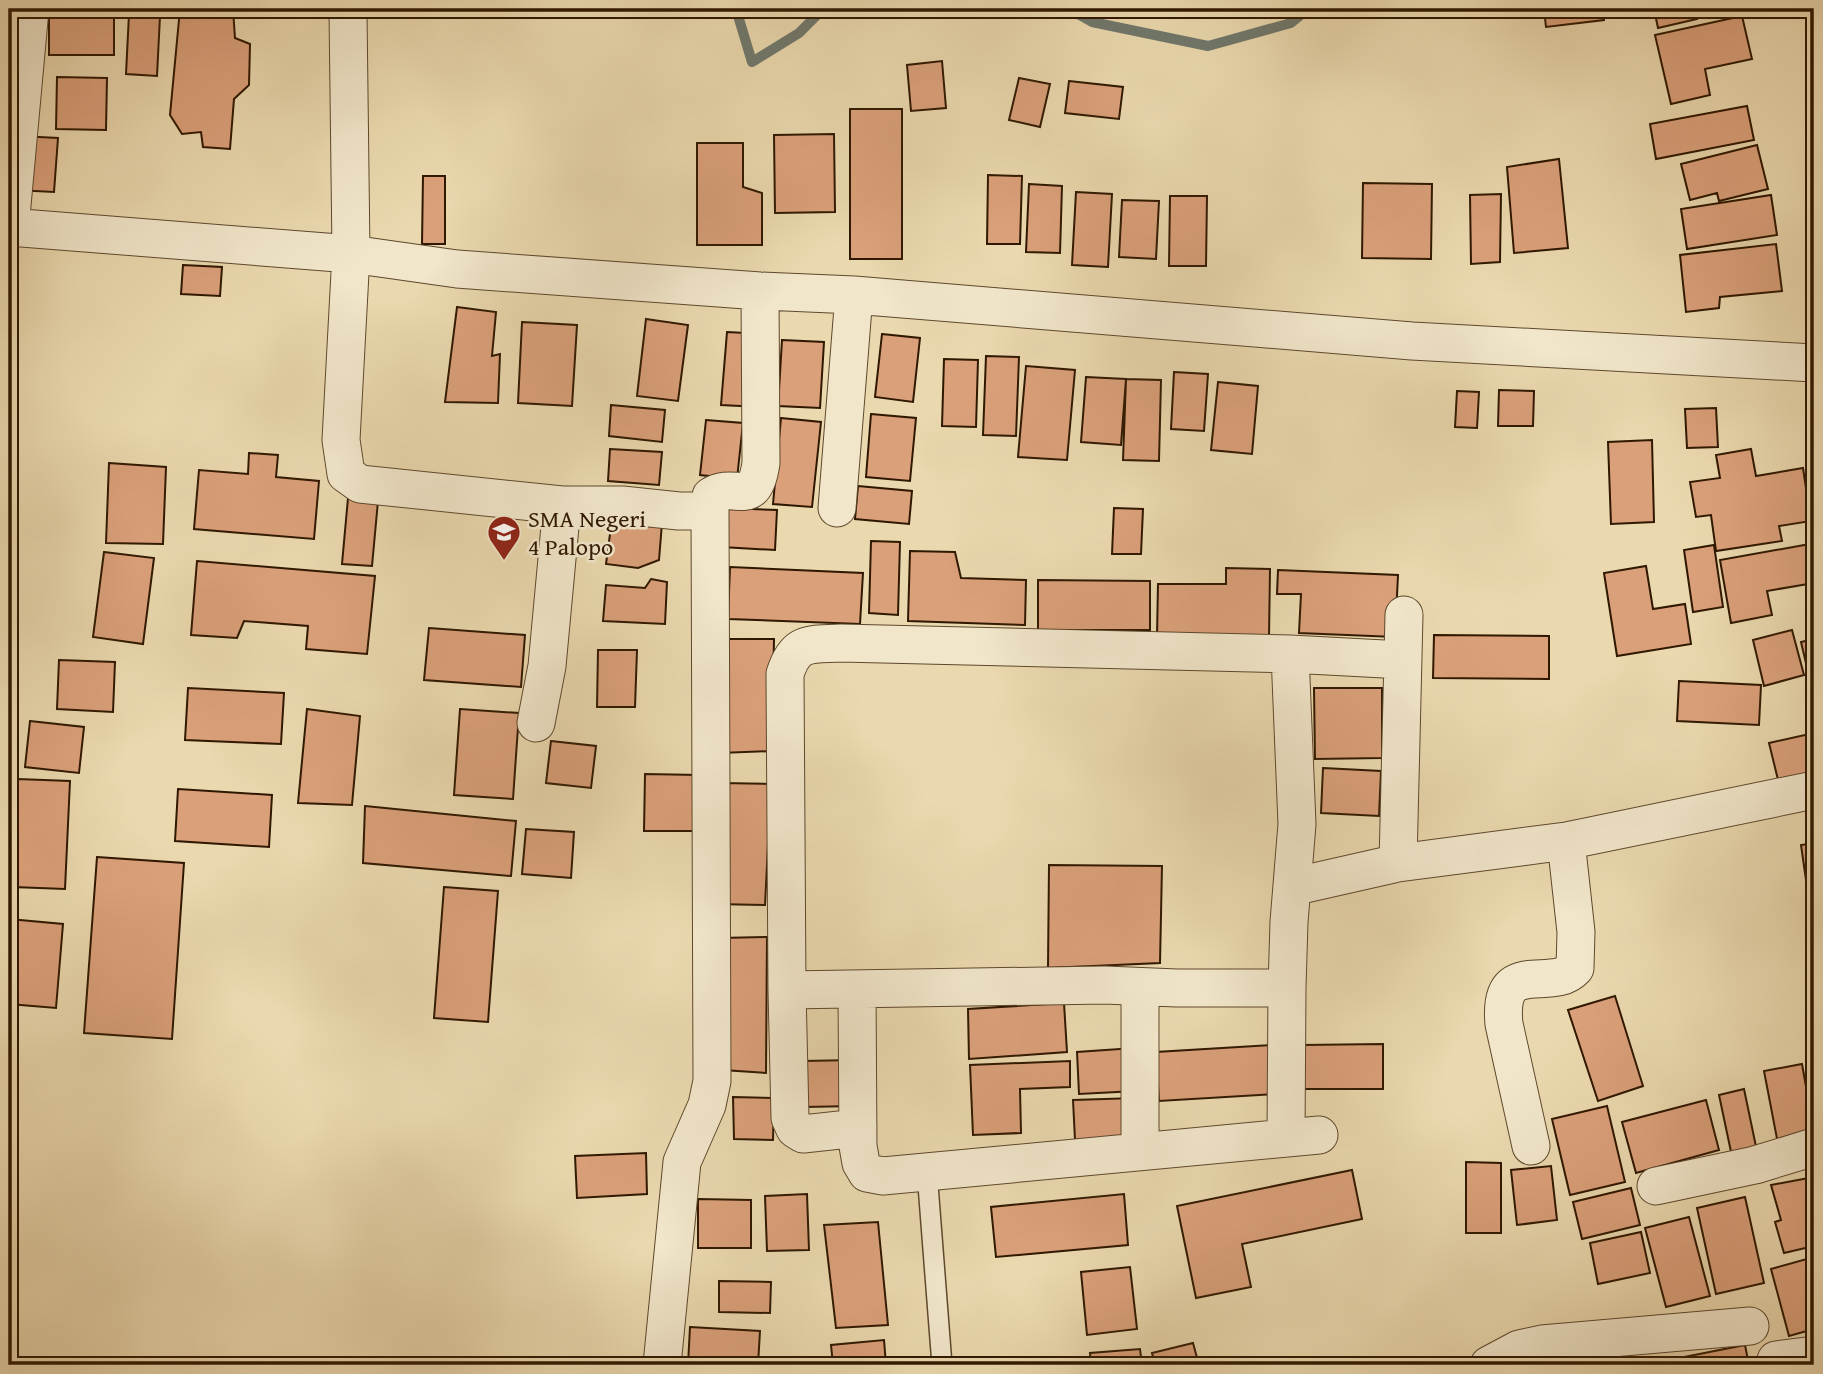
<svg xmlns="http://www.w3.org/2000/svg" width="1823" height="1374" font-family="'Gentium Book Plus',serif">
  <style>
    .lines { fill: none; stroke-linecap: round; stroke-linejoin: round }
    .stream { stroke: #70786c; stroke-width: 10 }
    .building { fill: #daa07a; stroke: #301800; stroke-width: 2 }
    .service-casing { stroke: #5e482c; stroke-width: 22 }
    .minor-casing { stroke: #5e482c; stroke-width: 39 }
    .service { stroke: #f1e6ca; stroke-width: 19 }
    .minor { stroke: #f1e6ca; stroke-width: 37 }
    .labels { text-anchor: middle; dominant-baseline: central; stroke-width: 5; stroke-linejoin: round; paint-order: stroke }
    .poi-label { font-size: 24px; fill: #301800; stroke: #f1e6ca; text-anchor: start }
  </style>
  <rect width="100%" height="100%" fill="#ead8ae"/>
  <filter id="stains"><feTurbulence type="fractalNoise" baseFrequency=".00286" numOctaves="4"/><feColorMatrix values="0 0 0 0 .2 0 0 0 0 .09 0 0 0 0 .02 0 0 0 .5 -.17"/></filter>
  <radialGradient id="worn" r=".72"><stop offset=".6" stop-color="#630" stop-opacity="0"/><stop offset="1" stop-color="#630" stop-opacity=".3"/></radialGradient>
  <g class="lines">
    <path class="stream" d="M736 9 752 62 799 33 823 9
      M1069 9 1092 22 1208 46 1291 23 1308 9"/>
  </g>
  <path class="building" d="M180 9H233L235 38 250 44 249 85 234 99 230 149 203 147 201 132 182 134 170 115Z
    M1544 9H1603L1604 20 1546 27Z
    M1654 9H1699L1695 10 1697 19 1658 28Z
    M129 14 160 16 157 76 126 74Z
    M114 16V55H49V17Z
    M1742 16 1752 59 1705 69 1710 95 1671 104 1655 35Z
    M942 61 946 108 911 111 907 65Z
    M57 77 107 78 106 130 56 129Z
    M1019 78 1050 84 1040 127 1009 120Z
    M1069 81 1123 87 1119 119 1065 113Z
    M1747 106 1754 140 1656 159 1650 124Z
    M850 109H902V259H850Z
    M834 134 835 212 775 213 774 135Z
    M19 136 58 138 54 192 15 190Z
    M697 143H743V187L762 193V245H697Z
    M1757 145 1768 189 1719 201 1717 193 1690 200 1681 164Z
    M1559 159 1568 248 1514 253 1507 167Z
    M988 175 1022 176 1020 244H987Z
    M423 176H445V244H422Z
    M1363 183 1432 184 1431 259 1362 258Z
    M1029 184 1062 186 1060 253 1026 252Z
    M1076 192 1112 194 1108 267 1072 265Z
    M1501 194 1500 262 1471 264 1470 195Z
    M1771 195 1777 235 1687 249 1681 209Z
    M1170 196H1207L1206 266H1169Z
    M1122 200 1159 201 1156 259 1119 257Z
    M1776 244 1782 291 1720 297 1719 308 1686 312 1680 255Z
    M183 265 222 267 220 296 181 294Z
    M457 307 496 312 492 356 500 354 498 403 445 402Z
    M646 319 688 325 678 401 637 396Z
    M522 322 577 325 572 406 518 403Z
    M727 332 766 334 760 407 721 405Z
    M882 334 920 338 913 402 875 397Z
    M782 340 824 342 820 408 778 406Z
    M986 356 1019 357 1016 436 983 435Z
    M944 359 978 360 976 427 942 426Z
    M1026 366 1075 370 1067 460 1018 457Z
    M1174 372 1208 374 1204 431 1171 429Z
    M1086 377 1126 379 1121 445 1081 442Z
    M1126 379 1161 380 1159 461 1123 460Z
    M1218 382 1258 386 1252 454 1211 450Z
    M1499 390 1534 391 1533 426H1498Z
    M1457 391 1479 392 1477 428 1455 427Z
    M611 405 665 410 662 442 609 436Z
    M1716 408 1718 447 1687 448 1685 409Z
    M871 414 916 418 910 481 866 477Z
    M781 418 821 422 812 507 773 504Z
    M706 420 743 423 737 479 700 475Z
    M1652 440 1654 522 1611 524 1608 442Z
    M610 449 662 452 659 485 608 481Z
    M1751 449 1756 476 1803 468 1811 521 1779 526 1782 541 1716 551 1711 515 1696 517 1690 482 1720 478 1716 455Z
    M249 453 278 455 276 477 319 481 314 539 194 529 199 470 248 474Z
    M109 463 166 467 163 544 106 543Z
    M858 486 912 491 909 524 855 519Z
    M348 498 378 501 372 566 342 564Z
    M725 508 777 510 775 550 722 547Z
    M1114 508 1143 509 1141 554H1112Z
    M612 519 662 523 659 560 638 568 606 564Z
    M871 541 900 542 898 615 869 613Z
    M1810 544 1814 583 1767 591 1772 615 1731 623 1720 560Z
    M1714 545 1723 607 1693 612 1684 550Z
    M910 551 955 552 961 578 1026 580 1025 625 908 621Z
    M104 552 154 558 143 644 93 637Z
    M197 561 375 576 367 654 306 649 308 626 244 621 237 638 191 635Z
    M1646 566 1653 609 1685 604 1691 644 1617 656 1604 573Z
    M730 567 863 573 860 624 728 619Z
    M1226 568 1270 569 1269 637 1157 636 1158 584H1226Z
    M1278 570 1398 575 1395 637 1299 633 1301 594H1277Z
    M651 579 667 582 665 624 603 621 606 585 645 588Z
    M1038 580 1150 581V630H1038Z
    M429 628 525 635 521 687 424 680Z
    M1792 630 1804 675 1764 686 1753 640Z
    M1434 635 1549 636V679L1433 678Z
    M719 639H774L772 751 720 753Z
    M1814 639V679L1810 680 1801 642Z
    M598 650H637L635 707H597Z
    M59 660 115 662 113 712 57 709Z
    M1679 681 1761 685 1759 725 1677 721Z
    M188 688 284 693 281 744 185 740Z
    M1314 688H1382V758L1315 759Z
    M307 709 360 716 352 805 298 803Z
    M460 709 519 713 513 799 454 795Z
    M30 721 84 727 79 773 25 767Z
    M1814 733V779L1780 788 1769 743Z
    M551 741 596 746 591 788 546 783Z
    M1323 768 1381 771 1379 816 1321 813Z
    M645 774 699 775V831H644Z
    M17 779 70 781 65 889 13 887Z
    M720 783 771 784 765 905 714 904Z
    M178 789 272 795 269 847 175 841Z
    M365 806 516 821 511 876 363 863Z
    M526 829 574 832 571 878 522 874Z
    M1814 843V893L1808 894 1801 845Z
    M97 857 184 863 172 1039 84 1033Z
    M1049 865 1162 866 1160 963 1048 968Z
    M444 887 498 891 488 1022 434 1018Z
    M9 919 63 924 56 1008 9 1004Z
    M767 937 766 1073 723 1070 720 938Z
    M1615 996 1643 1086 1598 1101 1568 1010Z
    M1064 1003 1067 1052 969 1059 968 1009Z
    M1383 1044V1089H1302V1045Z
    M1274 1045 1277 1094 1159 1101 1156 1052Z
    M1134 1048 1136 1091 1079 1094 1077 1052Z
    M855 1060V1106L804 1107 803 1061Z
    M1070 1061V1087L1020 1089 1021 1133 973 1135 970 1065Z
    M1802 1064 1814 1131 1778 1144 1764 1071Z
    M1744 1089 1759 1161 1734 1166 1719 1095Z
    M733 1097 774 1098 773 1140 734 1139Z
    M1136 1098 1138 1138 1075 1140 1073 1100Z
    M1706 1100 1719 1150 1636 1173 1622 1122Z
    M1607 1106 1625 1182 1570 1195 1552 1119Z
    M646 1153 647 1194 577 1198 575 1156Z
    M1466 1162 1501 1163V1233H1466Z
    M1551 1166 1557 1220 1517 1225 1511 1170Z
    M1352 1170 1362 1219 1242 1244 1251 1287 1196 1298 1177 1206Z
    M1814 1177V1246L1784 1253 1775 1222 1781 1220 1771 1185Z
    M1631 1188 1640 1225 1582 1239 1573 1202Z
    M807 1194 809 1250 767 1251 765 1196Z
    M1124 1194 1128 1245 996 1257 991 1207Z
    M1745 1197 1764 1283 1716 1294 1697 1208Z
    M698 1199 751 1200V1248H698Z
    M1689 1217 1710 1296 1666 1307 1645 1228Z
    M878 1222 888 1325 836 1328 824 1225Z
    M1641 1232 1650 1273 1598 1284 1590 1243Z
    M1814 1257V1329L1789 1336 1771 1269Z
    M1130 1267 1137 1329 1087 1335 1081 1272Z
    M719 1281 771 1282 770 1313 719 1312Z
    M690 1327 760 1331 758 1365H688Z
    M884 1340 886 1365H833L831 1345Z
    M1193 1343 1199 1365H1155L1152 1353Z
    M1745 1345 1749 1365H1686L1684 1357Z
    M1140 1349 1142 1365H1091L1090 1353Z"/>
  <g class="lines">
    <defs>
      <path id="service" d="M927 1172 942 1365"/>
      <path id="minor" d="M348 12 351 254 341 440 346 474 360 484 562 505H622L679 511H710L712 1081 707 1105 682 1162 662 1365
        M9 227 351 254 457 269 760 291 854 295 1412 341 1814 363
        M10 227 30 9
        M837 508 854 295
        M710 511 711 496C737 480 754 511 761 463L760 291
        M1290 654 1297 824 1289 922 1287 988H1177L1105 985 787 990 785 674C796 640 809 645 841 643L1290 654 1403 660
        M536 723 547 666 562 505
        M1398 863 1404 615
        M1292 887 1398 863 1566 841
        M1140 987V1151
        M857 989 858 1146 861 1163 867 1173 883 1176 1319 1135
        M787 990 790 1118 795 1129 803 1134 858 1128
        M1286 1137 1287 988
        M1531 1146 1504 1024C1497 954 1552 994 1575 968L1576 932 1566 841 1814 790
        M1656 1186 1755 1165 1814 1147
        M1776 1360 1814 1355
        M1489 1365 1519 1349 1542 1344 1750 1326"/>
    </defs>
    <use href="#service" class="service-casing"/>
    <use href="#minor" class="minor-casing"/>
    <use href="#service" class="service"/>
    <use href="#minor" class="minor"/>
  </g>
  <defs>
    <symbol id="school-pin" viewBox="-11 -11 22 30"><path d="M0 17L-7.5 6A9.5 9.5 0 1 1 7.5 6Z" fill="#8f2418" stroke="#f1e6ca"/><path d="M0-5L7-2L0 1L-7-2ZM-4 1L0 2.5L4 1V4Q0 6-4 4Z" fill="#fff"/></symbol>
  </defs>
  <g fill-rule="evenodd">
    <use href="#school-pin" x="485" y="513" width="38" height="52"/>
  </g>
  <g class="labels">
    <g class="poi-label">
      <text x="528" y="518">SMA Negeri<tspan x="528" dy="28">4 Palopo</tspan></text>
    </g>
  </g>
  <rect width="1823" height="1374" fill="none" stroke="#ead8ae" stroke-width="35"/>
  <rect x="10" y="10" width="1802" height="1353" fill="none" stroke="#301800" stroke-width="3.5"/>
  <rect x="18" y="18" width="1788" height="1339" fill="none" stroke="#301800" stroke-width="2"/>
  <rect width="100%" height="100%" filter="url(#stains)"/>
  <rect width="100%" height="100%" fill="url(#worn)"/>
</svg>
